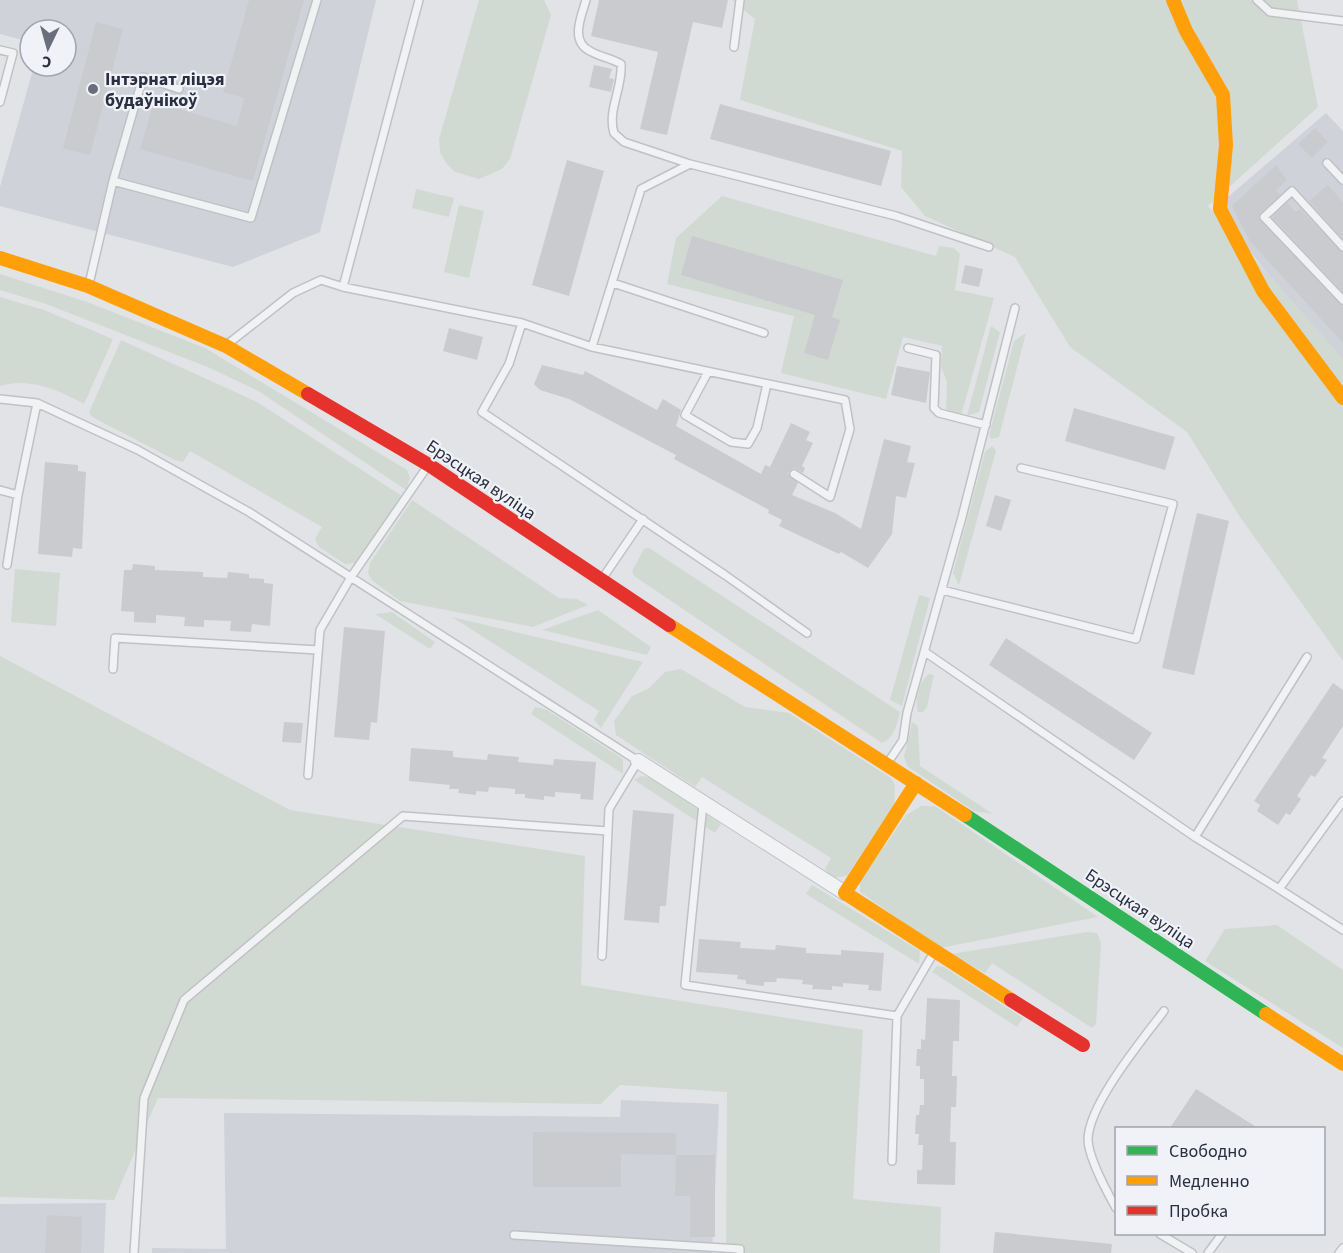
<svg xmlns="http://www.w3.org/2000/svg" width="1343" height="1253" font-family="'Source Sans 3',sans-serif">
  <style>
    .built { fill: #d0d2da }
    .green { fill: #d1dad2 }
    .building { fill: #cacbcf }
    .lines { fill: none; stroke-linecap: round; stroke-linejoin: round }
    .lane-casing { stroke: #c0c1c5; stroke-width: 10 }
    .street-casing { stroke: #c0c1c5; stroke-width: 16 }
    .lane { stroke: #f1f2f4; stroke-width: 7 }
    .street { stroke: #f1f2f4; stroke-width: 14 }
    .fast { stroke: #30b455; stroke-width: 14 }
    .slow { stroke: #ff9f0a; stroke-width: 14 }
    .jam { stroke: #e5322d; stroke-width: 14 }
    .poi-dot { fill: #6a6d7b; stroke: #f0f2f7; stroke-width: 2 }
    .labels { text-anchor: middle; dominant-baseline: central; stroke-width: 4.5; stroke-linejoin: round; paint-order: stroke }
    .poi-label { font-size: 18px; font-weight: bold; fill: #292e41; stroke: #f0f2f7; text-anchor: start }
    .street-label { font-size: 18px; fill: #292e41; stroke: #f0f2f7 }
  </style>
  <rect width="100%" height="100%" fill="#e2e3e7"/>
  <path class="built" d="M0 0H376L320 232 233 267 0 206V187L34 66H66V30H30V42L0 34Z
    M1326 113 1343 131V367L1215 208Z
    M621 1100 719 1104 712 1253H152V1248L226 1249 224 1113 620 1117Z
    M106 1203 104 1253H0V1204Z"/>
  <path class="green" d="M479 0H544L551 15 510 159 502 169 479 179 455 172 446 163 440 152 439 139Z
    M732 0H1297L1318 107 1208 206 1343 359V661L1240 517 1187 432 1070 347 1015 257 925 216 901 187 902 151 740 100 755 19Z
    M416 189 454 198 449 217 412 208Z
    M722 196 936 256 939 246 954 248 960 254 955 290 994 298 961 416 946 409 947 382 941 367 942 346 903 337 886 399 781 373 794 316 667 284 676 238Z
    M459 205 484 211 469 278 444 272Z
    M0 274 87 302 205 348 407 470 410 478 406 490 260 392 210 368 46 304 0 290Z
    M0 297 44 310 113 339 84 404C59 390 29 377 0 386Z
    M991 326 1000 332 979 412 967 416Z
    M1026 333 999 437 991 439 989 435 1014 341Z
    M121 340 257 402 402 496 357 563 345 564 319 547 315 539 322 527 190 451 183 462 175 460 92 417 89 412Z
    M992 446 996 451 959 585 953 573 985 452Z
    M412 500 559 598 577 599 588 605 533 627 400 601 373 581 368 574 370 563Z
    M649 548 900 712C897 724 895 737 882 743L634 576 632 571 644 549Z
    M15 569 60 573 56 626 11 622Z
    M919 595 930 598 902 706 890 700Z
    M598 610 651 647 647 655 542 630Z
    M392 612 435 642 430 649 375 614Z
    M452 617 643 662 601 728 594 720 599 711Z
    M0 656 290 810 585 856 581 985 863 1030 853 1199 941 1207 940 1253H726L727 1092 620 1085 601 1104 158 1098 114 1200 0 1197Z
    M681 669 745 707 789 713 891 778 895 785 894 804 847 876 831 878 825 869 831 858 702 777 695 787 616 735 614 721 632 696 648 689 665 672Z
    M929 674 934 675 927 707 923 712H918C914 702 920 679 929 674Z
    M535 707 547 710 623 759V774L531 714Z
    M912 722 918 726 920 766 993 814 974 811 907 766 904 757Z
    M641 776 650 777 721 824 715 833 634 780Z
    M921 806H935L1098 917 940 948 860 892V881L906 815Z
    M812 885 920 951 919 964 806 894Z
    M1277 925 1343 970V1048L1205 961 1225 929Z
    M1087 932 1097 933 1101 943 1096 1024 1092 1028 992 963 985 973 951 954Z
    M937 966 944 967 1023 1018 1017 1027 932 972Z"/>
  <path class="building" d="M249 0H304L253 181 140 149 154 102 237 126 244 98 223 92Z
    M599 0H728L722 28 693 22 667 135 640 129 658 52 591 36Z
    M96 22 123 29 90 155 63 148Z
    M594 65 612 69 609 78 614 79 611 92 589 87Z
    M720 104 891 151 881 186 710 139Z
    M1315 128 1328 142 1312 158 1298 144Z
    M567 160 604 171 569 296 532 285Z
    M1276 165 1287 180 1276 190 1280 195 1260 213 1259 219 1343 306V343L1250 241 1232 206Z
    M1328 185 1343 202V239L1309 201Z
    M1287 203 1296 212 1300 209 1343 253V292L1272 217Z
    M692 236 843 280 832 317 840 320 828 360 804 353 815 315 681 275Z
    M965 265 983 269 979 287 961 283Z
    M449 328 483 337 477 360 443 351Z
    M542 365 583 375 585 371 657 410 663 399 681 410 676 426 761 474 765 465 770 467 791 423 810 432 806 440 813 443 802 466 805 468 803 473 794 468 788 473 798 483 792 495 835 513 861 529 884 439 911 446 907 462 915 463 906 498 896 496 892 534 868 568 841 552 839 554 779 526 782 520 768 513 769 510 674 459 676 455 569 399 540 390 534 384Z
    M897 366 930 372 926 403 891 395Z
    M1074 408 1175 437 1165 470 1065 441Z
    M45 462 78 465V471L86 472 82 549 73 548 72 557 38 554Z
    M995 495 1011 500 1001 531 986 526Z
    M1197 513 1229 521 1194 675 1162 668Z
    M133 564 155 566V570L203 572V577L227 578 228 572 249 574V578L264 579V583L273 584 270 626 252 624 251 632 230 631 231 621 204 620V627L184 626 185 617 156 615V623L134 622V612L121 611 124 570H132Z
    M344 627 385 631 377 723 371 722 369 740 334 737Z
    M1006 638 1152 733 1134 760 989 665Z
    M1333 683 1343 690V726L1322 758 1327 760 1315 777 1311 775 1297 796 1301 799 1290 815 1286 813 1278 825 1257 811 1260 805 1254 801Z
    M284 722 303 723 301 743 282 742Z
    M411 748 453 751V757L487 760 488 754 519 757 518 762 553 765 554 759 596 762 593 800 580 799 581 794 555 792V797L544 796V800L525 798V794H515V789L489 787 488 792 476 791V795L458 793 459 789H449L450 785 409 781Z
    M633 810 674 814 666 906H660L659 923 624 920Z
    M699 939 741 942 740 948 775 950 776 945 806 948V953L841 955V950L884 953 881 991 868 990 869 985 843 983V987L832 986V990L812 989 813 985 802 984 803 980 777 978 776 982H764V986L746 984V980L737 979 738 975 696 972Z
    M927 998 960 1000 959 1041H953L952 1076H957L956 1107H951L950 1142H956L955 1185 917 1184V1170H922L923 1145H918L919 1134H915L916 1115H919L920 1105H924V1079H920V1066H916L917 1049H921V1039L925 1040Z
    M1196 1089 1258 1128H1170Z
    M533 1132 676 1133V1155L621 1154V1187H533Z
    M676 1155H715V1237H690V1196H675Z
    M47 1215 82 1217 81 1253H45Z
    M995 1232 1112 1244 1111 1253H993Z"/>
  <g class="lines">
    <defs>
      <path id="lane" d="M586 0C581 17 570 41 590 51 600 57 611 58 621 64 623 87 607 111 614 133L624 142 690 164
        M1257 0 1270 12 1343 21
        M734 47 740 0
        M0 50 13 53 0 102
        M1327 163 1343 180
        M113 181 251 218 317 0
        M1343 247 1292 191 1264 217 1343 300
        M613 283 764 333
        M89 284 113 181 143 77 179 89
        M343 287 522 323 592 347 845 400 850 429 830 497 794 474
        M522 323 509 364 482 412 725 575 807 633
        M229 343 293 293 321 280 343 287 419 0
        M592 347 641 189 690 164 896 216 989 247
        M908 348 936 355 934 408 939 413 986 425
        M708 372 685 415 731 442 748 444 757 428 767 384
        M0 399 37 403 138 450 249 512 638 761 609 809 602 956
        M0 490 18 495 37 403
        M7 565 18 495
        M602 579 643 519
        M942 590 1136 639 1173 504 1021 468
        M925 652 1195 837 1307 657
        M113 669 115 638 318 650
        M889 761 903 740 907 713 962 517 1015 308
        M308 775 320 630 351 577 427 467
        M1343 801 1279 889 1343 930
        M703 804 685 985 897 1016
        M1195 837 1279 889
        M892 1161 897 1016 933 954
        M1116 1208C1107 1192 1088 1157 1088 1139 1089 1104 1142 1040 1164 1011
        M1160 1234 1192 1253
        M514 1235 740 1249V1253
        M134 1253 144 1098 184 1000 403 816 608 831
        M1208 1253 1222 1234
        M1339 1253 1343 1248"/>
      <path id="street" d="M638 761 845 893"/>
    </defs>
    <use href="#lane" class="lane-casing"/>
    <use href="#street" class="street-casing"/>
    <use href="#lane" class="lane"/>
    <use href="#street" class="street"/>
    <path class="fast" d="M965 815 1266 1014"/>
    <path class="slow" d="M1173 0 1186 31 1223 95 1226 145 1220 209 1263 291 1343 398
      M0 258 88 286 226 346 308 394
      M669 625 965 815
      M916 783 845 893 1011 1000
      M1266 1014 1343 1064"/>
    <path class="jam" d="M308 394 429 465 669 625
      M1011 1000 1083 1045"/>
  </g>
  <circle class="poi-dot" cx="93" cy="89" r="6"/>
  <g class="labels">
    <g class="poi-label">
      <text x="105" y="79">Інтэрнат ліцэя<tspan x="105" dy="21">будаўнікоў</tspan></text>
    </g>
    <g class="street-label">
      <text transform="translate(481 480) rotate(34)">Брэсцкая вуліца</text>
      <text transform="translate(1140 909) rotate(34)">Брэсцкая вуліца</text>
    </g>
  </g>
  <rect x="1115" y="1127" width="210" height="108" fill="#f0f2f7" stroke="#a0a4ae" stroke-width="1.5"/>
  <rect x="1127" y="1146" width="30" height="9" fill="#30b455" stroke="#a0a4ae" stroke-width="1.5"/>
  <text x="1169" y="1157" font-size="18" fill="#292e41">Свободно</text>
  <rect x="1127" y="1176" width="30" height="9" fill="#ff9f0a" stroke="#a0a4ae" stroke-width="1.5"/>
  <text x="1169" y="1187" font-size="18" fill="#292e41">Медленно</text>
  <rect x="1127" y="1206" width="30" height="9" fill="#e5322d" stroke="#a0a4ae" stroke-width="1.5"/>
  <text x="1169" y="1217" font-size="18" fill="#292e41">Пробка</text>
  <g transform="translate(48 48) rotate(185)"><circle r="28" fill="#f0f2f7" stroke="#a0a4ae" stroke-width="1.5"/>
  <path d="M0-4.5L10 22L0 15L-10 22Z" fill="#6a6d7b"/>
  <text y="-9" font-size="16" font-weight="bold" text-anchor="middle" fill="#292e41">С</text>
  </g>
</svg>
